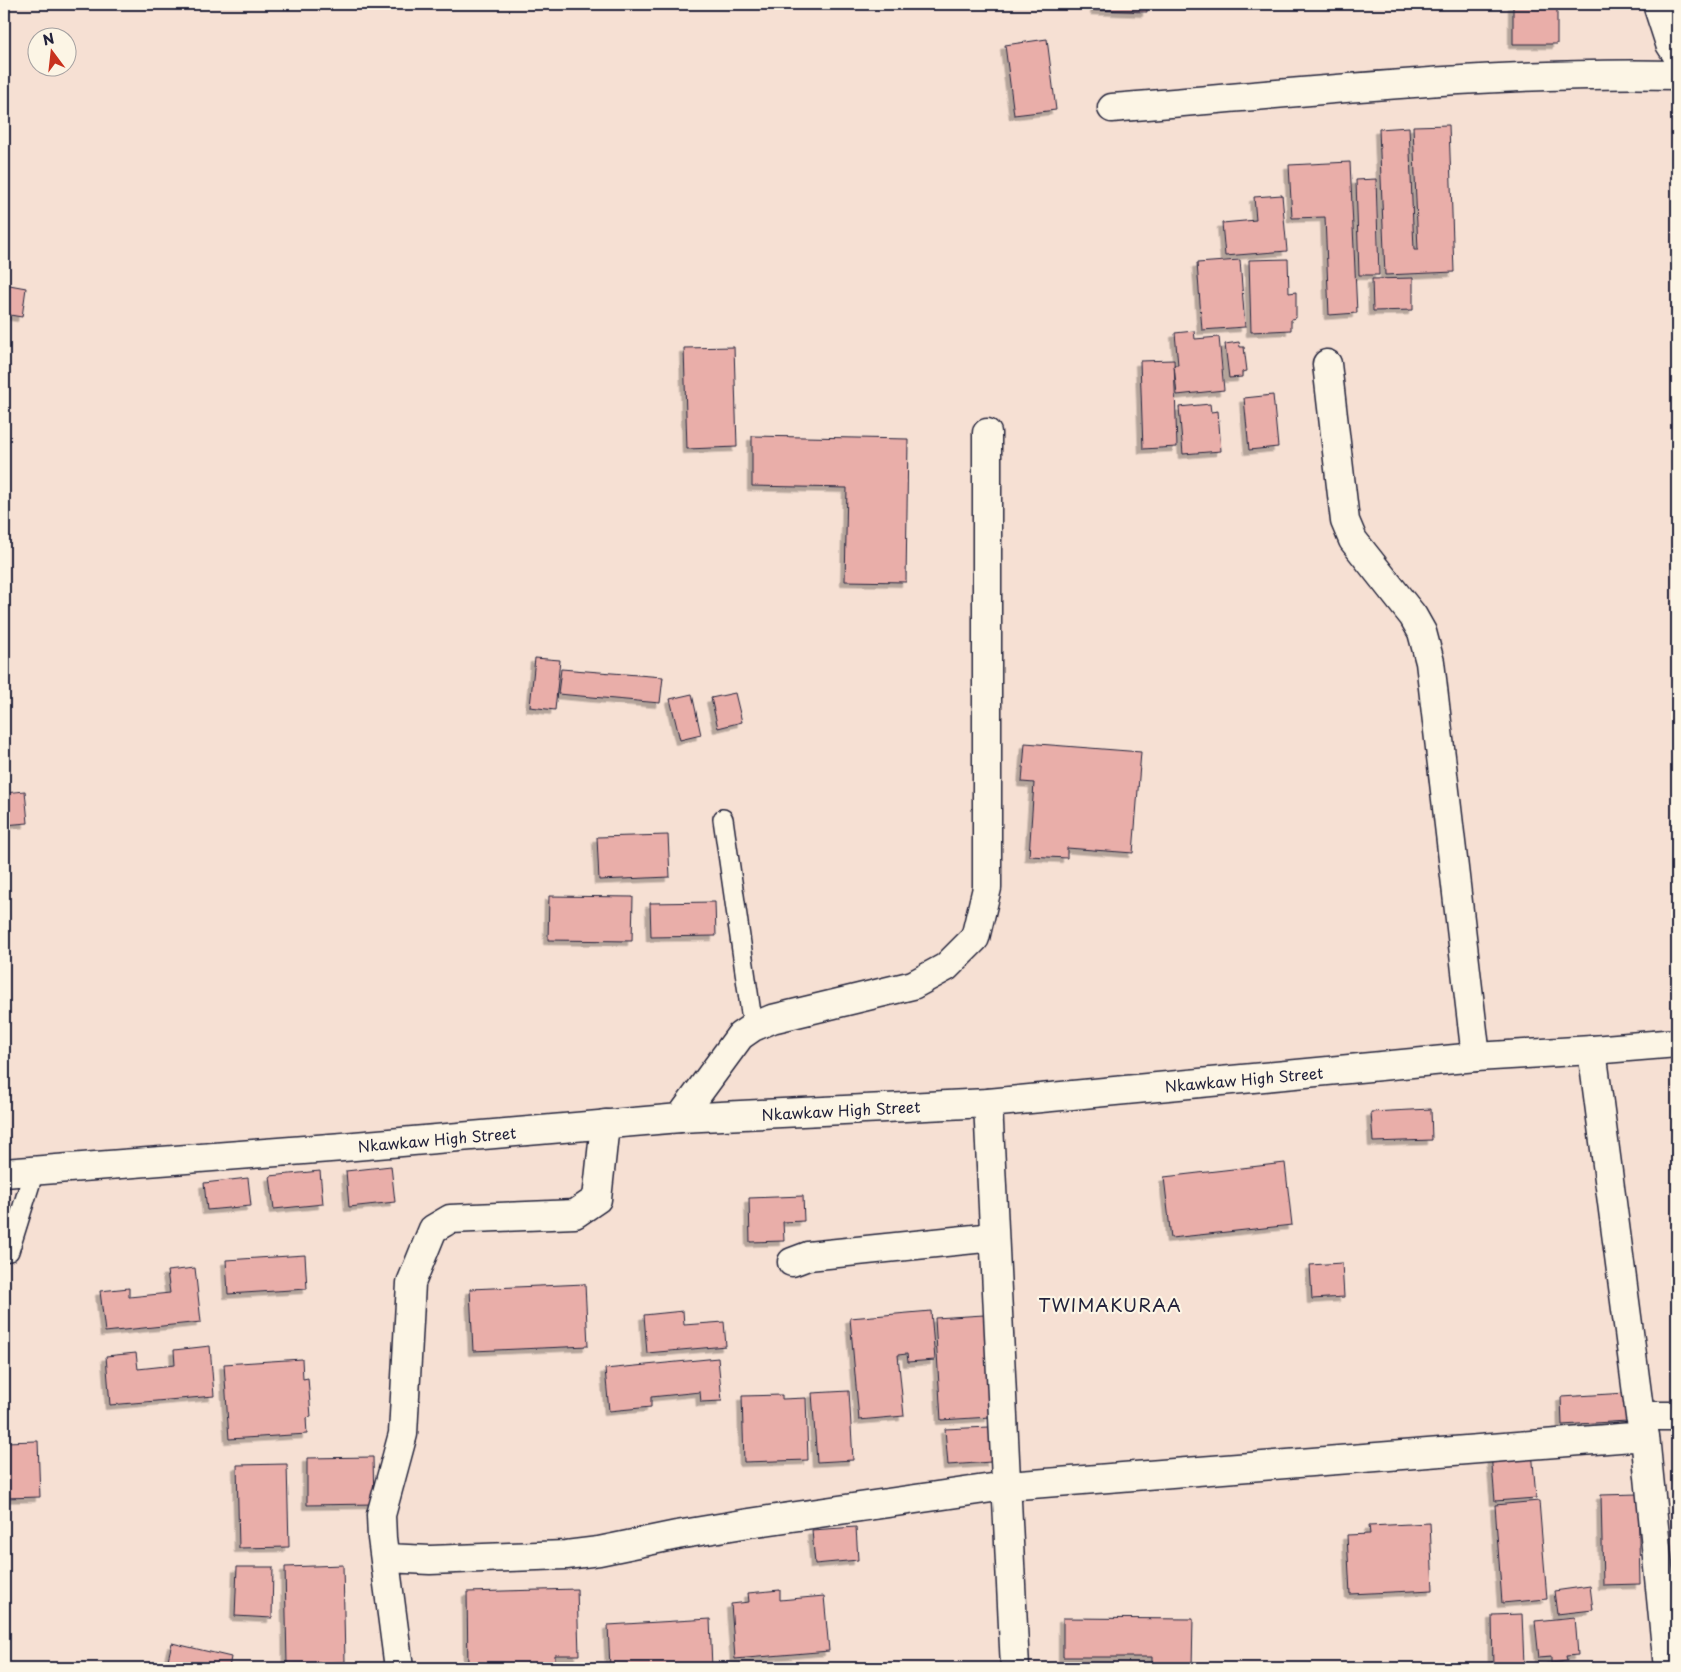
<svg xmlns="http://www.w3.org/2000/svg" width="1681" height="1672" font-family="'Playpen Sans',sans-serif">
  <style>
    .building { fill: #e9aea9; stroke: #22223b; filter: url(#shadow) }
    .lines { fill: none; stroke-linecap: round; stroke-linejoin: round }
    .lane-casing { stroke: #22223b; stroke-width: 22 }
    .street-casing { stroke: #22223b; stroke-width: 31 }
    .secondary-casing { stroke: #22223b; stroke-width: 31 }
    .lane { stroke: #fcf5e5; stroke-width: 19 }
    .street { stroke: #fcf5e5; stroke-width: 28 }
    .secondary { stroke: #fcf5e5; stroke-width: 28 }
    .labels { text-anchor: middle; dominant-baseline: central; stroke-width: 4.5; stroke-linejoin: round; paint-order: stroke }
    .street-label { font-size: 15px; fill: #22223b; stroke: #fcf5e5 }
    .quarter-label { font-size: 18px; letter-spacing: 1px; fill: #22223b; stroke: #fcf5e5 }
  </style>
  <defs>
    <filter id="shadow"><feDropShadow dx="-4.5" dy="4.5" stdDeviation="0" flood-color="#0004"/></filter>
  </defs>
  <rect width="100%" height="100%" fill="#f6e0d3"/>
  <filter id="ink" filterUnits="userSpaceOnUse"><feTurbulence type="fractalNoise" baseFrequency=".02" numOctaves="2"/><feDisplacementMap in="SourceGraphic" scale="10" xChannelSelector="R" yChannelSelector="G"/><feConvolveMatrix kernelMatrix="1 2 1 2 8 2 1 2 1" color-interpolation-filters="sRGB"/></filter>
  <g filter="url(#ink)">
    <path class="building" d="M1096 4H1147V12L1095 10Z
      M1513 4 1557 5V44H1513Z
      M1047 39 1056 110 1014 115 1005 45Z
      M1449 125 1454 272 1385 275 1379 129 1409 127 1414 250H1418L1413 126Z
      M1350 162 1357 313 1329 315 1325 217 1292 218 1289 165Z
      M1376 179 1379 275H1359L1356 180Z
      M1282 195 1287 251 1225 256 1222 223 1256 220 1254 197Z
      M1288 259 1289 293 1296 292V318L1291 319V330L1251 332 1249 260Z
      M1240 260 1245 327 1202 330 1197 263Z
      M1413 278V310L1373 311 1372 279Z
      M4 284 26 288 22 317 4 314Z
      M1194 331 1195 339 1219 337 1224 390 1177 395 1174 365H1178L1175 333Z
      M1239 342 1240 347H1244L1247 371 1242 372V377L1229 378 1225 344Z
      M734 347 737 447 687 449 684 348Z
      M1174 360 1177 447 1143 449 1140 361Z
      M1273 395 1278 447 1249 450 1244 398Z
      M1210 404 1211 412 1218 411 1221 451 1183 454 1179 407Z
      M752 436 908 439 906 582 845 581 847 488 752 486Z
      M535 658 560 660 555 710 530 707Z
      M561 669 663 677 660 703 558 694Z
      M735 693 742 722 718 728 711 698Z
      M692 694 701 735 680 740 670 699Z
      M1025 743 1141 752 1133 853 1067 848V858L1029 856 1034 783 1022 782Z
      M25 791 28 823 4 825V793Z
      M668 835 670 877 599 880 597 837Z
      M549 896 633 897 632 941 548 940Z
      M715 902 716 936 651 937 650 903Z
      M1431 1109 1432 1140 1373 1142 1371 1112Z
      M1285 1163 1292 1225 1171 1238 1164 1177Z
      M391 1166 395 1202 349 1207 346 1171Z
      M320 1171 323 1204 274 1209 270 1176Z
      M248 1178 251 1206 207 1210 204 1183Z
      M803 1196 804 1221 783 1222 784 1241 750 1242 749 1198Z
      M305 1255 307 1289 228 1294 226 1260Z
      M1342 1263 1344 1297 1312 1299 1310 1265Z
      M195 1268 201 1322 105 1332 100 1291 129 1288V1297L170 1293 167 1271Z
      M585 1284 588 1346 473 1351 470 1289Z
      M683 1311 684 1325 724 1322 726 1346 647 1353 644 1315Z
      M931 1311 935 1360 908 1362 907 1354 898 1355 904 1416 859 1420 850 1318Z
      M984 1315 990 1417 941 1420 935 1318Z
      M210 1346 214 1396 110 1405 106 1356 136 1353 138 1369 175 1365 174 1350Z
      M718 1358 722 1401 701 1402 700 1392 651 1397V1407L609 1411 605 1369Z
      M302 1359 303 1379 308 1378 311 1417 306 1418 307 1434 229 1439 224 1364Z
      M849 1391 853 1460 817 1462 812 1393Z
      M1626 1393 1627 1421 1562 1425 1561 1397Z
      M782 1395V1399L806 1398 808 1460 744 1462 742 1396Z
      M989 1427 991 1462 948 1465 945 1429Z
      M38 1441 40 1497 4 1498V1442Z
      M1532 1450 1536 1498 1495 1501 1491 1453Z
      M373 1457 374 1504 307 1505V1458Z
      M287 1464 289 1547 239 1548 237 1465Z
      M1638 1494 1640 1584 1603 1585 1601 1495Z
      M1539 1501 1547 1599 1502 1603 1495 1505Z
      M1430 1523 1433 1590 1350 1594 1347 1535 1370 1534 1369 1526Z
      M856 1527 858 1560 815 1564 812 1530Z
      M343 1565 345 1662 287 1664 285 1567Z
      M237 1567H273L272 1618 235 1616Z
      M1590 1586 1593 1610 1557 1614 1554 1591Z
      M577 1589 579 1655H555V1667L468 1668 467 1592Z
      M780 1590V1600L824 1596 829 1651 735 1659 731 1604 749 1602 748 1593Z
      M1522 1614 1524 1665 1493 1667 1492 1615Z
      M1575 1617 1578 1655 1566 1656 1567 1661 1551 1663V1657L1539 1658 1535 1621Z
      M1063 1618 1193 1619 1192 1668H1152V1657H1063Z
      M710 1619 712 1668H610L608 1625Z
      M172 1643 231 1657 229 1668H166Z"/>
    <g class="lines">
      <defs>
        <path id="lane" d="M723 819 753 1027
          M4 1252 9 1251 34 1171"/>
        <path id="street" d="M1657 4 1670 44 1677 55
          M1112 108C1300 93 1489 71 1677 75
          M1327 364 1345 521 1353 540 1413 616 1422 632 1430 662 1476 1057
          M1592 1050 1640 1416 1645 1436 1668 1668
          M988 1103 1015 1668
          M680 1118 740 1036 753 1027 772 1019 913 985 946 967 975 938 987 888V433
          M792 1262 808 1256 994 1237
          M1640 1416H1677
          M386 1558 430 1560 566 1555 599 1551 677 1535 749 1523 1006 1486 1645 1436
          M399 1668 382 1538 381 1515 403 1434 411 1283 433 1229 450 1219 575 1214 597 1199 605 1124"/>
        <path id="secondary" d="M4 1173 343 1147 680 1118 988 1103 1476 1057 1592 1050 1677 1043"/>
      </defs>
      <use href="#lane" class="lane-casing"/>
      <use href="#street" class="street-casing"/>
      <use href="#secondary" class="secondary-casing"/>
      <use href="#lane" class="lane"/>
      <use href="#street" class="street"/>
      <use href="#secondary" class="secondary"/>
    </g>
  </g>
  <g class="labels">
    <g class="street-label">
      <text transform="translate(1244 1079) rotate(-5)">Nkawkaw High Street</text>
      <text transform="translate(841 1110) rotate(-3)">Nkawkaw High Street</text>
      <text transform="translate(437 1139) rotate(-5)">Nkawkaw High Street</text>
    </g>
    <g class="quarter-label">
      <text x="1110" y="1304">TWIMAKURAA</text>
    </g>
  </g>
  <rect width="1681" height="1672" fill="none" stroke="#fcf5e5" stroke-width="20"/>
  <rect x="10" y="10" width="1661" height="1652" fill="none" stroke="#22223b" stroke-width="2" filter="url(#ink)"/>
  <g transform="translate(52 52) rotate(345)"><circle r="24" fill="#fcf5e5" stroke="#a5a1a1"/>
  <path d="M0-4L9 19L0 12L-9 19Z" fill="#c8321e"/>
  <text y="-8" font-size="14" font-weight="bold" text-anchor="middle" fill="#22223b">N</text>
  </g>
</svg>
